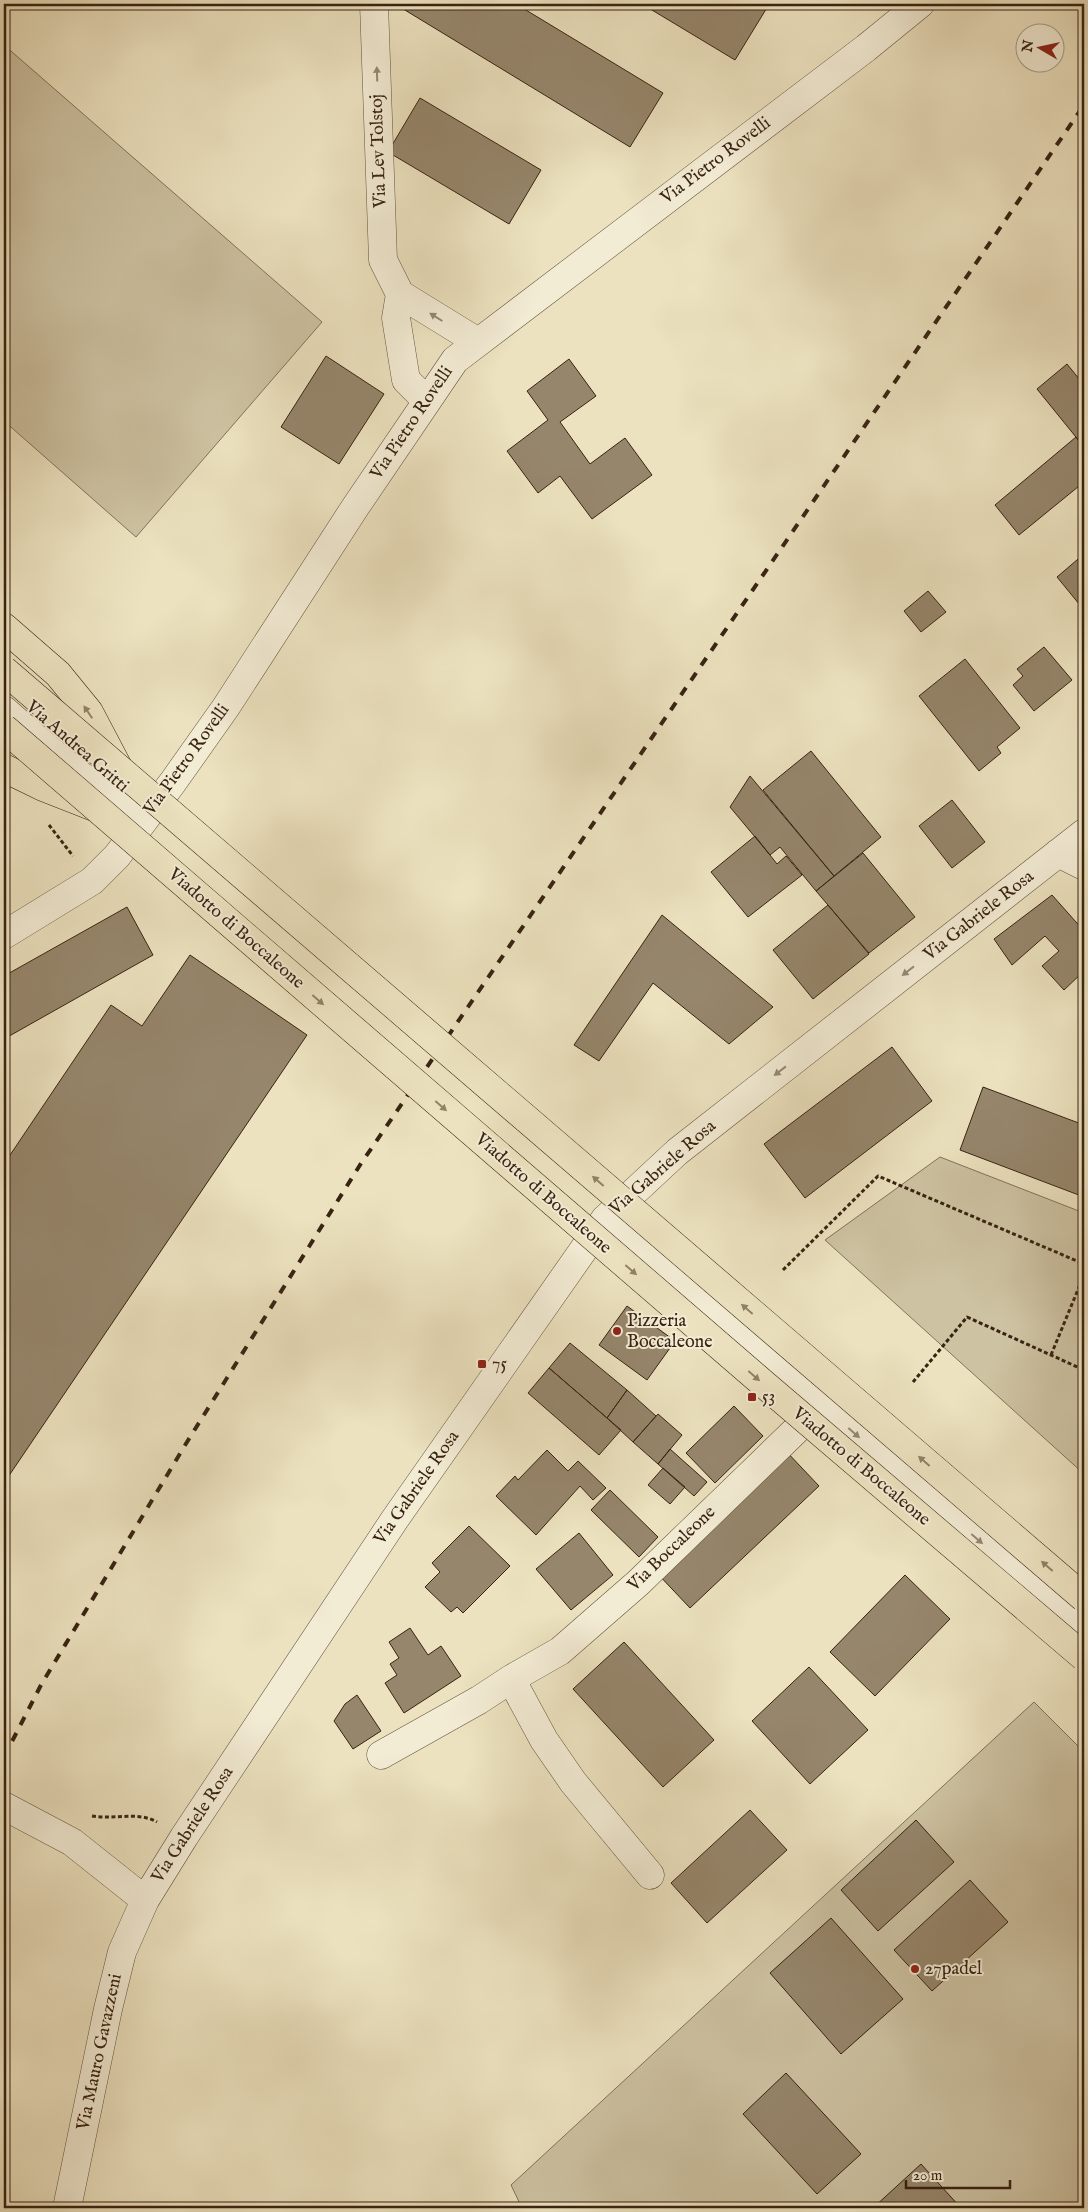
<svg xmlns="http://www.w3.org/2000/svg" width="1088" height="2212" font-family="'IM FELL English',serif">
  <style>
    .green { fill: #cdc2a2; stroke: #82725a }
    .building { fill: #96866c; stroke: #382312 }
    .lines { fill: none; stroke-linecap: round; stroke-linejoin: round }
    .minor-casing { stroke: #65533d; stroke-width: 29 }
    .highway-casing { stroke: #382312; stroke-width: 29 }
    .path { stroke: #382312; stroke-width: 3; stroke-dasharray: 4 2.5; stroke-linecap: butt }
    .minor { stroke: #f3ecd5; stroke-width: 28 }
    .highway { stroke: #ece2bf; stroke-width: 28 }
    .rail { stroke: #382312; stroke-width: 4; stroke-dasharray: 9 9; stroke-linecap: butt }
    .highway-bridge-casing { stroke: #382312; stroke-width: 29; stroke-linecap: butt }
    .highway-bridge { stroke: #ece2bf; stroke-width: 28 }
    .oneway { fill: #968874 }
    .oneway2 { fill: #928268 }
    .poi-dot { fill: #8f2418; stroke: #f3ecd5; stroke-width: 2 }
    .labels { text-anchor: middle; dominant-baseline: central; stroke-width: 4; stroke-linejoin: round; paint-order: stroke }
    .street-label { font-size: 18px; fill: #382312; stroke: #f3ecd5 }
    .poi-label { font-size: 18px; fill: #382312; stroke: #f3ecd5; text-anchor: start }
  </style>
  <rect width="100%" height="100%" fill="#ece2bf"/>
  <filter id="stains"><feTurbulence type="fractalNoise" baseFrequency=".004" numOctaves="4"/><feColorMatrix values="0 0 0 0 .2 0 0 0 0 .09 0 0 0 0 .02 0 0 0 .5 -.17"/></filter>
  <radialGradient id="worn" r=".72"><stop offset=".6" stop-color="#630" stop-opacity="0"/><stop offset="1" stop-color="#630" stop-opacity=".3"/></radialGradient>
  <path class="green" d="M4 45 322 322 136 537 4 421Z
    M940 1157 1084 1213V1474L825 1240Z
    M1034 1702 1084 1752V2208H522L511 2185Z"/>
  <path class="building" d="M395 4H516L663 93 630 147Z
    M642 4H764L768 6 735 60Z
    M420 98 541 170 509 224 388 152Z
    M326 356 384 394 339 464 281 427Z
    M569 359 596 396 560 422 590 464 625 438 652 475 592 519 560 476 538 493 507 451 548 420 527 391Z
    M1067 364 1084 385V447L1037 389Z
    M1076 437 1084 447V482L1019 535 995 505Z
    M1084 554V610L1057 577Z
    M928 591 946 612 921 632 904 611Z
    M1044 647 1072 680 1034 711 1013 685 1023 676 1017 669Z
    M965 659 1020 728 997 747 1001 753 979 771 919 696Z
    M811 751 881 837 834 876 763 790Z
    M750 776 834 876 816 891 780 847 770 855 730 807Z
    M952 800 985 842 952 868 919 826Z
    M755 836 777 864 786 856 802 875 748 917 711 872Z
    M863 853 915 917 869 953 816 891Z
    M1052 895 1084 931V971L1064 990 1042 966 1059 951 1045 936 1012 965 994 939Z
    M828 905 869 954 813 999 773 950Z
    M127 907 153 955 4 1039V976Z
    M662 915 773 1007 729 1044 653 983 599 1061 574 1045Z
    M190 955 307 1035 4 1483V1164L111 1005 142 1026Z
    M892 1047 932 1101 805 1198 764 1144Z
    M983 1087 1084 1125V1197L960 1150Z
    M627 1306 675 1341 647 1380 599 1345Z
    M570 1343 627 1390 607 1418 549 1368Z
    M549 1368 621 1430 599 1455 528 1393Z
    M627 1390 656 1416 633 1442 607 1418Z
    M734 1406 763 1436 715 1483 686 1453Z
    M658 1414 682 1435 658 1464 633 1442Z
    M670 1449 707 1482 694 1496 658 1464Z
    M784 1449 819 1486 690 1608 655 1571Z
    M547 1450 568 1471 578 1461 606 1488 593 1500 580 1486 536 1535 496 1496 515 1476 518 1480Z
    M663 1468 685 1487 670 1504 648 1485Z
    M610 1490 658 1537 639 1557 591 1510Z
    M469 1526 510 1566 463 1613 457 1607 451 1612 425 1587 440 1572 432 1563Z
    M579 1533 613 1575 571 1610 536 1569Z
    M905 1575 950 1619 875 1696 830 1652Z
    M410 1628 428 1655 441 1646 461 1676 404 1713 385 1683 397 1675 390 1664 399 1658 389 1642Z
    M624 1642 714 1740 663 1787 573 1689Z
    M809 1667 868 1730 810 1784 752 1721Z
    M357 1695 381 1731 353 1749 334 1721 345 1704Z
    M750 1810 787 1850 707 1923 671 1883Z
    M916 1820 954 1862 878 1931 841 1890Z
    M970 1880 1008 1922 932 1991 894 1950Z
    M831 1918 903 1999 841 2054 770 1973Z
    M786 2073 861 2154 817 2194 743 2114Z
    M921 2164 961 2208H873Z"/>
  <g class="lines">
    <defs>
      <path id="minor" d="M374 4 383 260 400 294 478 342
        M400 294 396 318 406 380 426 400
        M4 710 53 753 141 824
        M1058 853 1084 866
        M4 935 92 881 117 856 173 782 226 707 356 506 455 360 866 48 920 4
        M605 1219 1084 1631
        M381 1755 479 1700 511 1679
        M4 1806 72 1842 145 1900
        M650 1875 573 1782 544 1740 511 1679 560 1651 638 1583 822 1405
        M67 2208 108 2009 122 1952 145 1900 184 1837 395 1519 605 1219 677 1152 1084 833"/>
      <path id="highway" d="M4 627 58 674 89 712 119 769
        M4 768 43 787 94 807"/>
    </defs>
    <use href="#minor" class="minor-casing"/>
    <use href="#highway" class="highway-casing"/>
    <path class="path" d="M49 825 73 856
      M783 1270 878 1176 1084 1264
      M1051 1355 1084 1275
      M913 1382 967 1317 1084 1370
      M92 1816C113 1820 138 1811 157 1822"/>
    <use href="#minor" class="minor"/>
    <use href="#highway" class="highway"/>
    <path class="rail" d="M4 1757 41 1685 187 1442 360 1165 1084 105"/>
    <defs>
      <path id="highway-bridge" d="M4 670 1084 1598
        M4 728 765 1385 1084 1657"/>
    </defs>
    <use href="#highway-bridge" class="highway-bridge-casing"/>
    <use href="#highway-bridge" class="highway-bridge"/>
  </g>
  <defs><path id="oneway-solid" d="M-6-.8H1V-3.2L6.5 0L1 3.2V.8H-6Z" transform="scale(1.25)"/></defs>
  <g class="oneway">
    <use href="#oneway-solid" transform="translate(377 74) rotate(-92)"/>
    <use href="#oneway-solid" transform="translate(436 317) rotate(-148)"/>
    <use href="#oneway-solid" transform="translate(908 971) rotate(142)"/>
    <use href="#oneway-solid" transform="translate(780 1071) rotate(142)"/>
    <use href="#oneway-solid" transform="translate(854 1433) rotate(41)"/>
    <use href="#oneway-solid" transform="translate(977 1539) rotate(41)"/>
  </g>
  <g class="oneway2">
    <use href="#oneway-solid" transform="translate(88 712) rotate(-124)"/>
    <use href="#oneway-solid" transform="translate(318 1000) rotate(41)"/>
    <use href="#oneway-solid" transform="translate(441 1106) rotate(41)"/>
    <use href="#oneway-solid" transform="translate(598 1181) rotate(-139)"/>
    <use href="#oneway-solid" transform="translate(631 1270) rotate(41)"/>
    <use href="#oneway-solid" transform="translate(747 1309) rotate(-139)"/>
    <use href="#oneway-solid" transform="translate(754 1376) rotate(41)"/>
    <use href="#oneway-solid" transform="translate(924 1461) rotate(-139)"/>
    <use href="#oneway-solid" transform="translate(1047 1566) rotate(-139)"/>
  </g>
  <g class="poi-dot">
    <circle cx="617" cy="1331" r="5"/>
    <rect x="477" y="1359" width="10" height="10" rx="2.5"/>
    <rect x="747" y="1392" width="10" height="10" rx="2.5"/>
    <circle cx="915" cy="1969" r="5"/>
  </g>
  <g class="labels">
    <g class="street-label">
      <text transform="translate(379 151) rotate(-92)">Via Lev Tolstoj</text>
      <text transform="translate(716 161) rotate(-37)">Via Pietro Rovelli</text>
      <text transform="translate(412 423) rotate(-56)">Via Pietro Rovelli</text>
      <text transform="translate(77 747) rotate(41)">Via Andrea Gritti</text>
      <text transform="translate(187 760) rotate(-54)">Via Pietro Rovelli</text>
      <text transform="translate(979 916) rotate(-38)">Via Gabriele Rosa</text>
      <text transform="translate(236 929) rotate(41)">Viadotto di Boccaleone</text>
      <text transform="translate(663 1168) rotate(-41)">Via Gabriele Rosa</text>
      <text transform="translate(543 1194) rotate(41)">Viadotto di Boccaleone</text>
      <text transform="translate(861 1467) rotate(40)">Viadotto di Boccaleone</text>
      <text transform="translate(417 1488) rotate(-55)">Via Gabriele Rosa</text>
      <text transform="translate(672 1549) rotate(-44)">Via Boccaleone</text>
      <text transform="translate(193 1825) rotate(-57)">Via Gabriele Rosa</text>
      <text transform="translate(100 2052) rotate(-78)">Via Mauro Gavazzeni</text>
    </g>
    <g class="poi-label">
      <text x="627" y="1321">Pizzeria<tspan x="627" dy="21">Boccaleone</tspan></text>
      <text x="492" y="1364">75</text>
      <text x="762" y="1397">53</text>
      <text x="925" y="1969">27padel</text>
    </g>
  </g>
  <rect width="1088" height="2212" fill="none" stroke="#ece2bf" stroke-width="20"/>
  <rect x="5" y="5" width="1078" height="2202" fill="none" stroke="#382312" stroke-width="2.5"/>
  <rect x="10" y="10" width="1068" height="2192" fill="none" stroke="#382312"/>
  <g transform="translate(1040 48) rotate(279)"><circle r="24" fill="#f3ecd5" stroke="#a89c87"/>
  <path d="M0-4L9 19L0 12L-9 19Z" fill="#8f2418"/>
  <text y="-8" font-size="14" font-weight="bold" text-anchor="middle" fill="#382312">N</text>
  </g>
  <path d="M906 2180v8h104v-8" fill="none" stroke="#382312" stroke-width="2.5"/>
  <text x="913" y="2180" font-size="15" fill="#382312" stroke="#f3ecd5" stroke-width="4" paint-order="stroke">20 m</text>
  <rect width="100%" height="100%" filter="url(#stains)"/>
  <rect width="100%" height="100%" fill="url(#worn)"/>
</svg>
